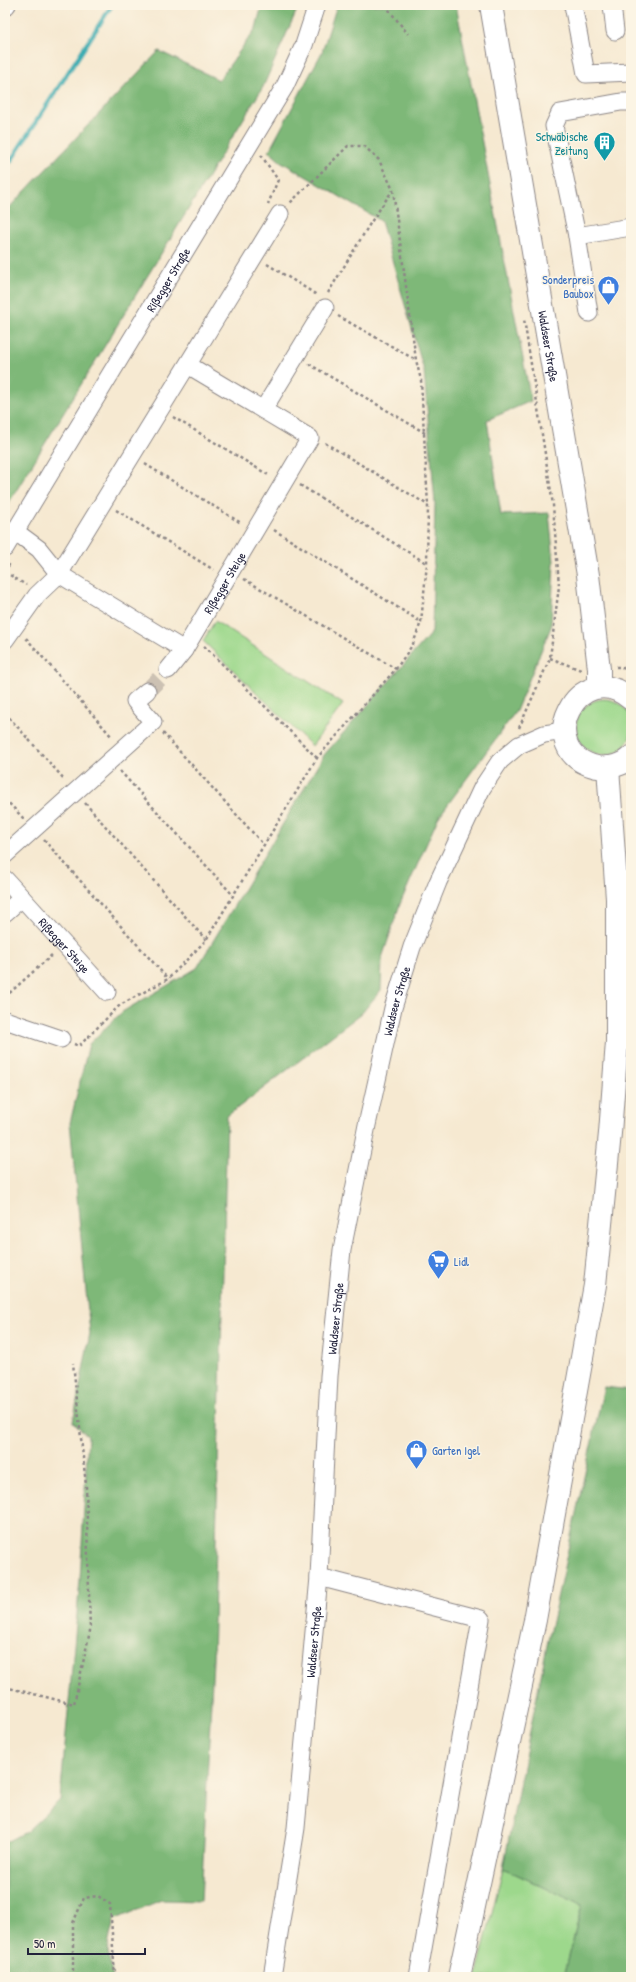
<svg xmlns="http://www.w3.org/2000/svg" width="636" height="1982" font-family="'Patrick Hand',sans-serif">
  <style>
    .green { fill: #9dd88c; stroke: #607d64 }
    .forest { fill: #7eb878; stroke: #506d5a }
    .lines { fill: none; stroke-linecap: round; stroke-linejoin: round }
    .stream { stroke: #38abb1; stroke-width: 4.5 }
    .minor-tunnel { stroke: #ccc1b3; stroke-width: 17; stroke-dasharray: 17 8; stroke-linecap: butt }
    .minor-casing { stroke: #8c8686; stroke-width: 19 }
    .major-casing { stroke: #8c8686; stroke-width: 24 }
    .path { stroke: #8c8686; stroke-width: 2.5; stroke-dasharray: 3 3; stroke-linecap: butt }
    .minor { stroke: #fff; stroke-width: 17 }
    .major { stroke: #fff; stroke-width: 22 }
    .labels { text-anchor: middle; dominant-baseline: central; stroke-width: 3; stroke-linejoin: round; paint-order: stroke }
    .culture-label { font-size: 12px; fill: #0d838f; stroke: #fcf5e5; text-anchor: end }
    .shop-label { font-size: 12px; fill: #366cbe; stroke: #fcf5e5; text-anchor: start }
    .street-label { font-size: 12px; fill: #22223b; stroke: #fcf5e5 }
  </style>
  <rect width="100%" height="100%" fill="#fcf5e5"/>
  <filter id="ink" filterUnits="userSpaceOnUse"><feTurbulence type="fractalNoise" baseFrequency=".025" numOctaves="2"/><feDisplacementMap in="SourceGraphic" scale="8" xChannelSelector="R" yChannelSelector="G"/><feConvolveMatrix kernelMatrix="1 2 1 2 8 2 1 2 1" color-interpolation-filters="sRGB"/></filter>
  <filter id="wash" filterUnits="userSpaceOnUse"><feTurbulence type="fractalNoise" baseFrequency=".012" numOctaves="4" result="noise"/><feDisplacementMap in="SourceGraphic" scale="16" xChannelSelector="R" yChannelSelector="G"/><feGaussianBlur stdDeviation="0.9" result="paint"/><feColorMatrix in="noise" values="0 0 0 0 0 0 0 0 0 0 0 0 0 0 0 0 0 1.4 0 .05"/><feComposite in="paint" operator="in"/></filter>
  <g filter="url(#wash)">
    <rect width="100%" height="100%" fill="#f6e9d1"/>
    <path class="green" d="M215 621 343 704 312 746 203 641Z
      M576 727a28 28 0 1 1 56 0a28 28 0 1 1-56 0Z
      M503 1868 582 1905 564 1977H476Z"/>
    <path class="forest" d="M262 5H298L296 12 263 87 5 509V212L159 51 219 80 256 28Z
      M337 5H456L531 401 487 420 501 515 549 513 554 562 551 627 516 711 438 818 400 904 382 958 381 990 362 1013 227 1116 213 1660 201 1901 161 1900 114 1920 107 1949 113 1977H5V1843L26 1832 60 1800 80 1580 88 1436 73 1422 90 1333 70 1123 89 1044 122 1012 197 968 324 755 432 632 435 504 424 371 381 221 280 161 269 151 322 52Z
      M604 1387 631 1390V1977H564L582 1905 503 1868 549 1635Z"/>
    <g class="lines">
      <path class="stream" d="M5 162H10L112 5"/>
    </g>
  </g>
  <g filter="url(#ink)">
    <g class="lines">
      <path class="minor-tunnel" d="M147 691 168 670"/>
      <defs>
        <g id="minor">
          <path d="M573 5 586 74 631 72"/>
          <path d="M612 5 615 31"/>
          <path d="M5 7 7 5"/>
          <path d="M577 236 631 227"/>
          <path d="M589 313 577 236 554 126 560 113 621 102H631"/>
          <path d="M263 410 325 308"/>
          <path d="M16 532 39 549 59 574 280 214"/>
          <path id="s1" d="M5 548 285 86 304 45 317 5"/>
          <path d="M5 640 37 595 59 574 184 650"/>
          <path id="s2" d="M168 670 184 650 310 438 188 365"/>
          <path d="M5 855 153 722 135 701 147 691"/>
          <path id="s3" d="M5 879 107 992"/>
          <path d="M5 913 22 898"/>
          <path d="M5 1020 61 1039"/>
          <path d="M319 1577 481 1619 418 1977"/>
          <path id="s4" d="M272 1977 296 1828 319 1577 329 1376 342 1250 367 1125 393 1008 412 947 438 882 482 788 500 761 519 745 544 734 564 731"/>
        </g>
        <g id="major">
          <path id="s5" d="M491 5 588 575 599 669V687"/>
          <path d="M631 699C578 654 530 752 597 767 609 769 623 765 631 757"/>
          <path d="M459 1977 535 1620 595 1285 610 1133 617 1042V899L608 767"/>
        </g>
      </defs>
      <use href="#minor" class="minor-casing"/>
      <use href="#major" class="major-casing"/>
      <path class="path" d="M385 5 408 34
        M261 155 278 180 268 204
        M267 264 317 295
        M328 293 371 222 392 191
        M338 316 416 360
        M309 364 425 433
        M173 417 270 476
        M325 443 428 505
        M145 464 241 523
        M300 485 426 563
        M116 510 214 570
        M274 530 421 622
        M5 572 10 563
        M5 572 26 585
        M244 579 396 669
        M26 638 112 737
        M204 646 317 758
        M550 658 581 670
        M616 667H622L631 676
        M5 713 65 780
        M519 728 550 658 559 586 553 505 524 319
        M163 733 263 844
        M120 771 232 894
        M5 799 24 819
        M85 803 206 940
        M44 840 168 979
        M5 997 53 954
        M74 1044 79 1046 120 1005 168 979 206 940 317 758 396 669 413 644 421 622 427 564 428 505 421 380 416 360 393 190 379 160 364 146H348L290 203
        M5 1687 74 1704 90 1631 86 1485 73 1363
        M73 1977V1923L84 1898 98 1896 110 1904 115 1977"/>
      <use href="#minor" class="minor"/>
      <use href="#major" class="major"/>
    </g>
  </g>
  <defs>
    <symbol id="building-pin" viewBox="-11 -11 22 30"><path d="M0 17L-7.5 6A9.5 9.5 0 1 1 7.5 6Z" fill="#0f9aa8" stroke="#fcf5e5"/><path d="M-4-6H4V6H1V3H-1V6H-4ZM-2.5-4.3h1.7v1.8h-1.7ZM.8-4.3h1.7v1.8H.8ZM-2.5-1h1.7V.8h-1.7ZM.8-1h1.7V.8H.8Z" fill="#fff"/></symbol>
    <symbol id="shop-pin" viewBox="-11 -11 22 30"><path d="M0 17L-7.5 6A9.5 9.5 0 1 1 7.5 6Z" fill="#3f7fe0" stroke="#fcf5e5"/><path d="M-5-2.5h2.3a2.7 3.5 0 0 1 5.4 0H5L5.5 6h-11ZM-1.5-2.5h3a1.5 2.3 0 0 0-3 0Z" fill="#fff"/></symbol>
    <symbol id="supermarket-pin" viewBox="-11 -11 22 30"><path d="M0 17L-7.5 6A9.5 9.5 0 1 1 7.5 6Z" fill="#3f7fe0" stroke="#fcf5e5"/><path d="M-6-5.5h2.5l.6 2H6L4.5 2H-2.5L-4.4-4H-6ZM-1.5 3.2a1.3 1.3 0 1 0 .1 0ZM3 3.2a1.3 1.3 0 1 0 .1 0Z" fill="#fff"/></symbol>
  </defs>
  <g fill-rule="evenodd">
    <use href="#building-pin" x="592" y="130" width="25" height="34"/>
    <use href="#shop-pin" x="596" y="274" width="25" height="34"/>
    <use href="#supermarket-pin" x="426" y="1248" width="25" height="34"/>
    <use href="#shop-pin" x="404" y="1438" width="25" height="34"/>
  </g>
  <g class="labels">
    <g class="culture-label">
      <text x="588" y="136">Schwäbische<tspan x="588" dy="14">Zeitung</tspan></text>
    </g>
    <g class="shop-label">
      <text x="594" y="279" text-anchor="end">Sonderpreis<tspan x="594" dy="14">Baubox</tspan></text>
      <text x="454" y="1261">Lidl</text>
      <text x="432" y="1450">Garten Igel</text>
    </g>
    <g class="street-label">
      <text stroke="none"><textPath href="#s1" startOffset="314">Rißegger Straße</textPath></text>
      <text stroke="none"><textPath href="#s5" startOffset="346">Waldseer Straße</textPath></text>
      <text stroke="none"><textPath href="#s2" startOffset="104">Rißegger Steige</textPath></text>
      <text stroke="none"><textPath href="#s3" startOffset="89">Rißegger Steige</textPath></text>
      <text stroke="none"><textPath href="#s4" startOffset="986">Waldseer Straße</textPath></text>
      <text stroke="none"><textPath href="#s4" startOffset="662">Waldseer Straße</textPath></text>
      <text stroke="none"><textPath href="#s4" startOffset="338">Waldseer Straße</textPath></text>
    </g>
  </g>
  <rect width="636" height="1982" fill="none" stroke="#fcf5e5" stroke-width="20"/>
  <path d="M28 1948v6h117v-6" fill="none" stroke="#22223b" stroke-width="2"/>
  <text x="34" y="1948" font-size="12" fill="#22223b" stroke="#fcf5e5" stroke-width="3" paint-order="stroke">50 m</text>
</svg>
